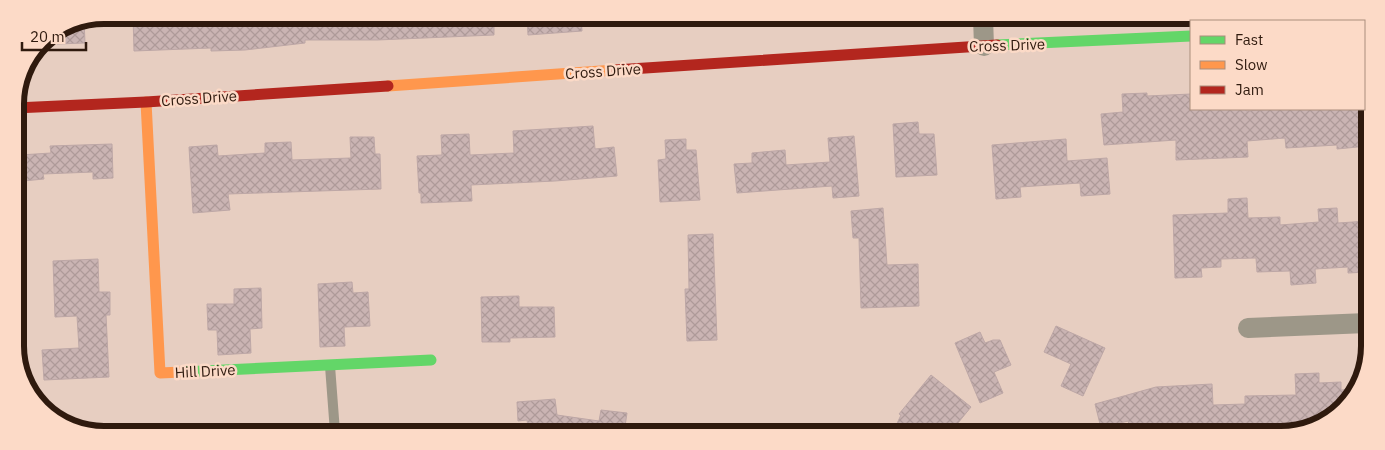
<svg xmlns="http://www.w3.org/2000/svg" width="1385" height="450" font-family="'IBM Plex Sans',sans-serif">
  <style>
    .building { fill: url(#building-cross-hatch); stroke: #bda7a6 }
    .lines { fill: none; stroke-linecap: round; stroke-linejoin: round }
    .lane { stroke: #9d9788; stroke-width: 10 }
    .street { stroke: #9d9788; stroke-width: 20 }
    .fast { stroke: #63d668; stroke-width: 11 }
    .slow { stroke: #ff974d; stroke-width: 11 }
    .jam { stroke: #b3261e; stroke-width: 11 }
    .labels { text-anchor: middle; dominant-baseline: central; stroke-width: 5; stroke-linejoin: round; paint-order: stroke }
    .street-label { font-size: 15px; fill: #2f1a0e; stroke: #fcdac7 }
    .rim { fill: none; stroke: #2f1a0e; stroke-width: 6 }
  </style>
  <defs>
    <pattern id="building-cross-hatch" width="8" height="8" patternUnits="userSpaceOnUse" patternTransform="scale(1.25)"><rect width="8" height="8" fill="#cab4b3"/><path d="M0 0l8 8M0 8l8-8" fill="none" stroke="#ae9a99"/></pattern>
  </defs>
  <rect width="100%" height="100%" fill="#e7cec1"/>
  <path class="building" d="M133 15H244V17L267 15 494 16V35L377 40H305V43L245 50 211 51V48L134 51Z
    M527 16H581L582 31 528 35Z
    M84 19 85 43 57 44V31L70 22Z
    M1147 93V96L1191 94V109H1246V111L1274 109H1368V146L1337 149V145L1286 148 1285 138 1247 141 1248 157 1176 160V140L1104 145 1101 114 1123 112 1122 94Z
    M918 122 919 134H934L937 175 896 177 893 124Z
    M593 126 595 149 614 147 617 176 555 181 471 185 472 201 421 203V193H419L417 156 442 155 441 135 469 134 470 155 514 153 513 131Z
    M854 136 859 196 833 198 832 186 737 193 734 164 752 163V153L785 150 786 165 830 162 828 138Z
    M350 137H374L375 154H380L381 189 228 194 230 210 193 213 189 147 217 145 218 156 265 153V143L291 142 292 160 351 158Z
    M686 139V150H696L700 200 660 202 658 160 666 159 665 140Z
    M1066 139 1067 161 1107 158 1110 194 1081 196 1080 183 1020 187 1021 197 996 199 992 145Z
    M112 144 113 178 93 179V172L43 174 44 179 23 181 20 155 51 153 50 146Z
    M1247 198 1248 218 1280 217V225L1319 222 1318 209 1337 208 1338 223 1368 221 1367 272 1348 273V267L1315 269 1316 283 1291 285 1290 271 1257 272 1256 258 1221 259V267L1201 268 1202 277 1175 278 1173 215 1228 213V199Z
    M883 208 887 265 918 264 919 306 861 308 859 238H853L851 211Z
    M713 234 717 340 687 341 685 289H689L688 235Z
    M98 259 99 292H110V315H106L109 377 44 380 42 350 79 348 77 316 55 317 53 261Z
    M352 282 353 293 368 292 370 326 344 327 345 346 320 347 318 284Z
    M261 288 262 328 250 329 251 353 218 355 217 330H208L207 304H234V289Z
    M519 296V307H554L555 337 510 338V342H482L481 297Z
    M1056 326 1105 348 1083 396 1061 386 1071 364 1044 352Z
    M980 332 985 343 993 340H1000L1011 365 994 372 1003 393 980 403 955 343Z
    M1319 373V383L1341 382V390L1354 389 1335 416 1286 435 1132 434 1128 421 1101 428 1095 404 1156 387 1212 384 1213 405 1245 404V396L1296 395 1295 374Z
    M931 375 971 407 949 434H892L901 415 899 414Z
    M555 399 557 415 599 421 601 410 627 413 624 433H529L527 420 518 421 517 402Z"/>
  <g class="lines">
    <path class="lane" d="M330 366 335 432"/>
    <path class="street" d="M983 17 984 46
      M1300 18V21
      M1248 328 1367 323"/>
    <path class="fast" d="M997 45 1191 36
      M182 372 431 360"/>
    <path class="slow" d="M388 86 615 70
      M146 102 160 373 182 372"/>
    <path class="jam" d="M615 70 997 45
      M15 108 146 102 388 86"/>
  </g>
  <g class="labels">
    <g class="street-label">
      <text transform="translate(1007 45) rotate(-2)">Cross Drive</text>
      <text transform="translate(603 71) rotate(-4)">Cross Drive</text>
      <text transform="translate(199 98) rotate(-4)">Cross Drive</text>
      <text transform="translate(205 371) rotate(-3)">Hill Drive</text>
    </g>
  </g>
  <path d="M0 0H1385V450H0ZM104 24H1281A80 80 0 0 1 1361 104V346A80 80 0 0 1 1281 426H104A80 80 0 0 1 24 346V104A80 80 0 0 1 104 24Z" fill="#fcdac7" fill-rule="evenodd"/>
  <path class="rim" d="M104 24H1281A80 80 0 0 1 1361 104V346A80 80 0 0 1 1281 426H104A80 80 0 0 1 24 346V104A80 80 0 0 1 104 24Z"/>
  <rect x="1190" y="20" width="175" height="90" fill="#fcdac7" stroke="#aa8d7d"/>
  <rect x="1200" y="36" width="25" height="8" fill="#63d668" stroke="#aa8d7d"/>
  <text x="1235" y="45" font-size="15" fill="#2f1a0e">Fast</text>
  <rect x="1200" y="61" width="25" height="8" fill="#ff974d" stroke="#aa8d7d"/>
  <text x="1235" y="70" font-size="15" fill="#2f1a0e">Slow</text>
  <rect x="1200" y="86" width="25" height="8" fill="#b3261e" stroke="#aa8d7d"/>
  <text x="1235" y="95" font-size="15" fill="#2f1a0e">Jam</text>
  <path d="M22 42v8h64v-8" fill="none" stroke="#2f1a0e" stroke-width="2.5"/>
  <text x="30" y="42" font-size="15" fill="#2f1a0e" stroke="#fcdac7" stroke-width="4" paint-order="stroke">20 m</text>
</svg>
